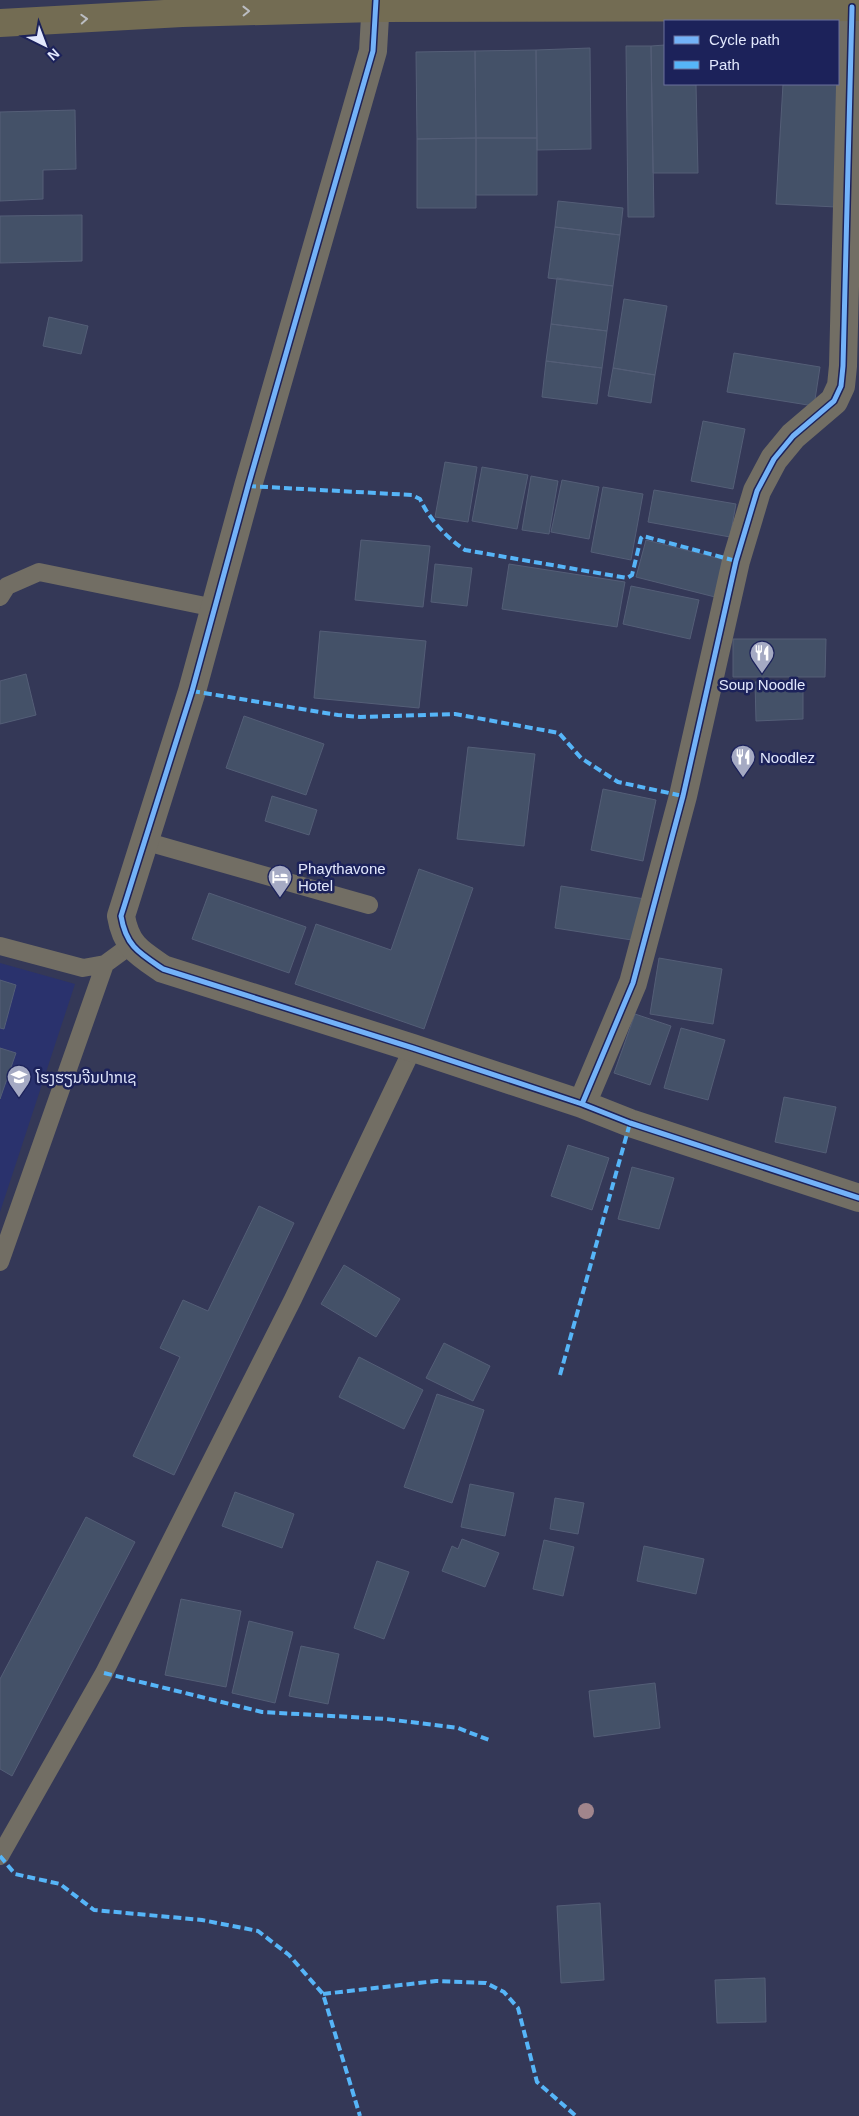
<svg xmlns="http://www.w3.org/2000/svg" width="859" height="2116" font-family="Helvetica,'Noto Sans Lao',sans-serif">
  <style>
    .built { fill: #2a326d }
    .building { fill: #445168; stroke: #545e77 }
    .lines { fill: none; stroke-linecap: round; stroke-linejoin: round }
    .lane { stroke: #726e64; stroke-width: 18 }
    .street { stroke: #726e64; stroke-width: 28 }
    .highway { stroke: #736c53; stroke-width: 28 }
    .quiet { stroke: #56b5f8; stroke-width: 4; stroke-dasharray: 8 4; stroke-linecap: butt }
    .cycleway-casing { stroke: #1c225a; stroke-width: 8 }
    .cycleway { stroke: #73b2f8; stroke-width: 5 }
    .tree { fill: #a1858c }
    .oneway { stroke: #bbbdc2 }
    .labels { text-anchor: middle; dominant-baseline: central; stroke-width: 5; stroke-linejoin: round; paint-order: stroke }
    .poi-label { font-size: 15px; fill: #e2e8fd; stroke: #1c225a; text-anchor: start }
  </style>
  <rect width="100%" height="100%" fill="#343857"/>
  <path class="built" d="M0 963 75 984 0 1212Z"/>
  <path class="building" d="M665 45V84H696L698 173H653L651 46Z
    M626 46H651L654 217H628Z
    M590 48 591 149 537 150 536 50Z
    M536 50 537 138H476L475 51Z
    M475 51 476 138 417 139 416 52Z
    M783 84H838L836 207 776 204Z
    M75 110 76 169 43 170V199L0 201V112Z
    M476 138V208H417V139Z
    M476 138H537V195H476Z
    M558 201 623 208 620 235 555 227Z
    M82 215V261L0 263V216Z
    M555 227 620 235 613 286 548 278Z
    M557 278 613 286 607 331 551 324Z
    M624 299 667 306 655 375 613 368Z
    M49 317 88 326 81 354 43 346Z
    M551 324 607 331 602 368 546 361Z
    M734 353 820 367 814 406 727 392Z
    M546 361 602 368 597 404 542 397Z
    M613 368 655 375 651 403 608 396Z
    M703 421 745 429 733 489 691 481Z
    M445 462 477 467 468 522 435 517Z
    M482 467 528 475 517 529 472 521Z
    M531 476 558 481 549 534 522 530Z
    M562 480 599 487 589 539 551 532Z
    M603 487 643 494 631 560 591 552Z
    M654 490 736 504 730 537 648 522Z
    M361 540 430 546 423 607 355 600Z
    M646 540 725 560 715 597 636 577Z
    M435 564 472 568 467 606 431 602Z
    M509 564 625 582 617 627 502 609Z
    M631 586 699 600 690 639 623 624Z
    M320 631 426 641 419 708 314 698Z
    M733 639H826L825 677H733Z
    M26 674 36 715 0 724V681Z
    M803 681V719L756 721 755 682Z
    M244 716 324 744 306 795 226 768Z
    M468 747 535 754 524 846 457 839Z
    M603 789 656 800 643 861 591 850Z
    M272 796 317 810 309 835 265 821Z
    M419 869 473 888 424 1029 295 984 316 924 391 950Z
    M561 886 645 899 638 941 555 928Z
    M209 893 306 927 289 973 192 939Z
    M659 958 722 969 713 1024 650 1014Z
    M0 980 16 985 4 1029 0 1028Z
    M635 1014 671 1026 650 1085 614 1073Z
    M681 1028 725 1040 708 1100 664 1088Z
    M0 1048 16 1053 0 1099Z
    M784 1097 836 1107 826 1153 775 1142Z
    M568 1145 609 1158 592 1210 551 1196Z
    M632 1167 674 1178 659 1229 618 1219Z
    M259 1206 294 1223 174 1475 133 1456 180 1357 160 1348 183 1300 208 1311Z
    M344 1265 400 1299 376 1337 321 1304Z
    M444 1343 490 1366 473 1401 426 1378Z
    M359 1357 423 1390 404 1429 339 1397Z
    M437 1394 484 1410 452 1503 404 1487Z
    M470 1484 514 1493 505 1536 461 1527Z
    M235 1492 294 1514 282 1548 222 1526Z
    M555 1498 584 1503 578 1534 550 1529Z
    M86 1517 135 1542 12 1776 0 1769V1679Z
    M462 1539 499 1553 485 1587 442 1571 452 1546 458 1549Z
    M544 1540 574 1547 563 1596 533 1589Z
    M644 1546 704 1559 696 1594 637 1581Z
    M377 1561 409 1572 384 1639 354 1628Z
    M181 1599 241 1611 226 1687 165 1675Z
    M249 1621 293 1632 275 1703 232 1693Z
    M301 1646 339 1654 328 1704 289 1696Z
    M655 1683 660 1728 594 1737 589 1691Z
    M600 1903 604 1980 561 1983 557 1906Z
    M765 1978 766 2022 717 2023 715 1980Z"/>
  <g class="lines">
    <path class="lane" d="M0 597 7 586 39 572 215 608
      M144 841 369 905
      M0 946 83 968 105 964 131 945
      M0 1262 105 964
      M0 1856 104 1673 293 1299 413 1048"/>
    <path class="street" d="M376 0 373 51 248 486 192 691 121 916C126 946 139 953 163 969L413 1048 582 1104 630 1123 859 1198
      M582 1104 633 983 683 796 736 561 757 491 774 459 793 436 834 401 841 386 843 366 852 7"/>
    <path class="highway" d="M0 23 182 13 376 8 859 7"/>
    <path class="quiet" d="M248 486 412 495 420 499C429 519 447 538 465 550L627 578 632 575 641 538 643 536 736 561
      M192 691 338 715 360 717 455 714 559 733 581 758 618 782 683 796
      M560 1375 630 1123
      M104 1673 262 1712 386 1719 458 1728 489 1740
      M0 1856 15 1874 60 1884 94 1910 202 1920 258 1931 289 1955 323 1994 360 2116
      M323 1994 436 1981 486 1983 504 1992 518 2008 537 2082 576 2116"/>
    <defs>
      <path id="cycleway" d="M376 0 373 51 248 486 192 691 121 916C126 946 139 953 163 969L413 1048 582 1104 630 1123 859 1198
        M582 1104 633 983 683 796 736 561 757 491 774 459 793 436 834 401 841 386 843 366 852 7"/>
    </defs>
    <use href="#cycleway" class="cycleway-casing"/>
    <use href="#cycleway" class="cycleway"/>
  </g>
  <circle class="tree" cx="586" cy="1811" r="8"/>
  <defs><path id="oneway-chevron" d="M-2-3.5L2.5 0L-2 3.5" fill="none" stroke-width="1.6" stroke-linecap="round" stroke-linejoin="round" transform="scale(1.25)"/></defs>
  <g class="oneway">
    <use href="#oneway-chevron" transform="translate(246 11) rotate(-1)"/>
    <use href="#oneway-chevron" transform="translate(84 19) rotate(-3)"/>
  </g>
  <defs>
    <symbol id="restaurant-pin" viewBox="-11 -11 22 30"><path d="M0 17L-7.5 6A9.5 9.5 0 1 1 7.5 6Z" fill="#a5aac3" stroke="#1c225a"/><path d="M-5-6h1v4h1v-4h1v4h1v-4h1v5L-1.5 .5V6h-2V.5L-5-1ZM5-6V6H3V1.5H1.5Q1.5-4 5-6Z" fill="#fff"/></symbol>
    <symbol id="hotel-pin" viewBox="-11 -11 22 30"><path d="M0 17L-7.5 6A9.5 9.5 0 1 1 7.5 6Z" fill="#a5aac3" stroke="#1c225a"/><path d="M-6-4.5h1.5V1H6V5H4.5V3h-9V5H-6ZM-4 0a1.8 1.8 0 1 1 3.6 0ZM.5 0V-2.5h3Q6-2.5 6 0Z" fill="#fff"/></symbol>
    <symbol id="school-pin" viewBox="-11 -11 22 30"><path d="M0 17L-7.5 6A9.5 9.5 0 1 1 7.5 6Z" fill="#a5aac3" stroke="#1c225a"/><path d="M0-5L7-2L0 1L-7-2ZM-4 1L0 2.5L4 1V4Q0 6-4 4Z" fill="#fff"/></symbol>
  </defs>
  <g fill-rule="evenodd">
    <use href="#restaurant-pin" x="748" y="639" width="28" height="38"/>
    <use href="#restaurant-pin" x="729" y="743" width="28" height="38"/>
    <use href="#hotel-pin" x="266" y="863" width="28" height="38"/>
    <use href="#school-pin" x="5" y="1063" width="28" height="38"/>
  </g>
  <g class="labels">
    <g class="poi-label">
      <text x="762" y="684" text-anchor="middle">Soup Noodle</text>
      <text x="760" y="757">Noodlez</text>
      <text x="298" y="868">Phaythavone<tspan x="298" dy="17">Hotel</tspan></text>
      <text x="36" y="1077">ໂຮງຮຽນຈີນປາກເຊ</text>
    </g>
  </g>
  <rect x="664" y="20" width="175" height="65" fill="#1c225a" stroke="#6b719b"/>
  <rect x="674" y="36" width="25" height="8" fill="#73b2f8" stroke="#6b719b"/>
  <text x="709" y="45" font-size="15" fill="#e2e8fd">Cycle path</text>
  <rect x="674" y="61" width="25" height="8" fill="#56b5f8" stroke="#6b719b"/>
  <text x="709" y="70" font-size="15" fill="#e2e8fd">Path</text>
  <g transform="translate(45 45) rotate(138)" stroke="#1c225a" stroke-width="4" paint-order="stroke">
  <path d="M0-4L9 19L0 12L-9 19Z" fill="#e2e8fd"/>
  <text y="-8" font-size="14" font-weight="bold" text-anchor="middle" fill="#e2e8fd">N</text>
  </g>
</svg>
